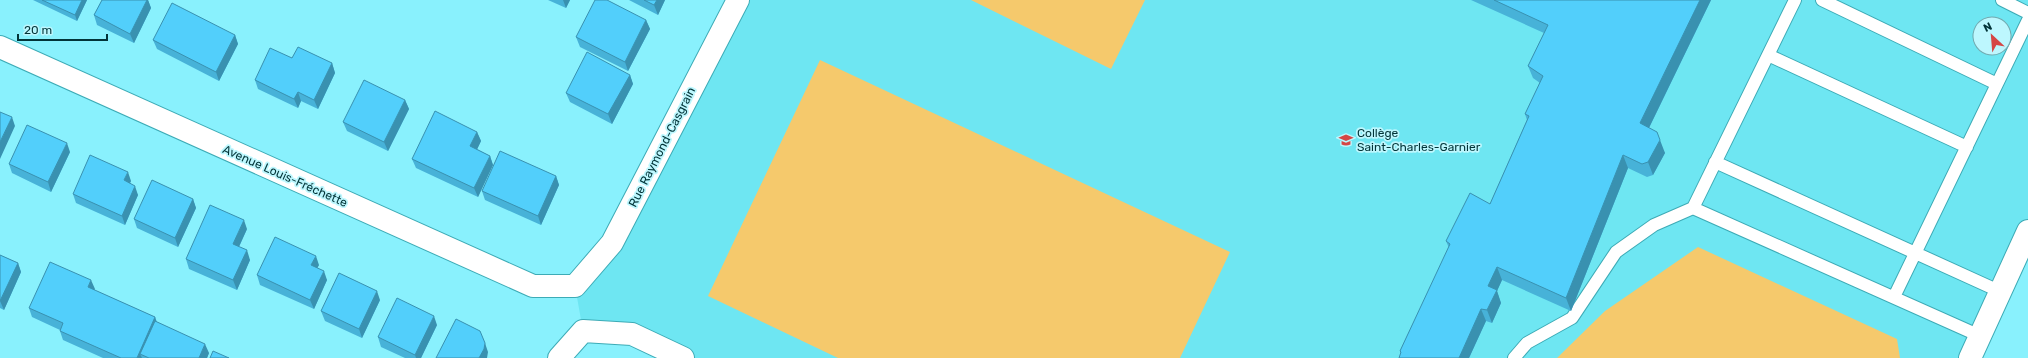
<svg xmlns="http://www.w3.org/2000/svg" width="2028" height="358" font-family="Rubik,sans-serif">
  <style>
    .built { fill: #6ee6f2; fill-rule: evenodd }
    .green { fill: #f5c96c }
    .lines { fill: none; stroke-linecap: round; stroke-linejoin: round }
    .lane-casing { stroke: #3dabb6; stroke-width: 14 }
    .street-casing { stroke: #3dabb6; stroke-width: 24 }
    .secondary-casing { stroke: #3dabb6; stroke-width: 24 }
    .lane { stroke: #fff; stroke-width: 12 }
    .street { stroke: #fff; stroke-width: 22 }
    .secondary { stroke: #fff; stroke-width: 22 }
    .wall { fill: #47b2d8 }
    .shaded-wall { fill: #3991b0 }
    .building { fill: #52cffb; stroke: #3991b0 }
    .labels { text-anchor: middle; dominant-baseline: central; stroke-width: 3.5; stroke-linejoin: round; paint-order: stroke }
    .poi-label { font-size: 12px; fill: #023438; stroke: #bdf7fe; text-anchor: start }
    .street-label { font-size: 12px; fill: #023438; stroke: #bdf7fe }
  </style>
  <rect width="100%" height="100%" fill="#89f1fd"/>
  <path class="built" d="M736 0H2028V231L1970 358H683L583 331 575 286 612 243ZM1980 24H2004V48H1980Z"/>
  <path class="green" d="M971 0H1145L1111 69Z
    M820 60 1230 252 1180 358H838L708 296Z
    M1698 247 1897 339 1900 358H1557L1605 311Z"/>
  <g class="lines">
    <defs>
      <path id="lane" d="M1795 0 1693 208 1980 336
        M1822 0 1997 84
        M2002 0 2028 13
        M1768 55 1967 147
        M1715 162 1999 291
        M1894 297 2028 20
        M1514 358 1527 343 1572 318 1616 252 1654 225 1693 208"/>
      <path id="street" d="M0 47 533 286H575L612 243 738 0
        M559 358 583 331 632 334 683 358"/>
      <path id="secondary" d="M1970 358 2028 231"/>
    </defs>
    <use href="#lane" class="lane-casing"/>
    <use href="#street" class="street-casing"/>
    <use href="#secondary" class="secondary-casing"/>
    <use href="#lane" class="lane"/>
    <use href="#street" class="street"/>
    <use href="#secondary" class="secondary"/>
  </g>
  <path class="wall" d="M33 0H87L77 21Z
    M102 0H148L151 8 134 43 97 25 94 15Z
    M548 0H570L566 8Z
    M629 0H665L658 15Z
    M1471 0H1711L1649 128 1665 153 1653 175 1647 177 1628 168 1571 311 1502 280 1497 291 1501 303 1492 323 1486 321 1469 358H1399L1401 354 1400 351 1449 248 1446 241 1490 204 1527 120 1525 114 1540 83 1533 78 1528 66 1544 33Z
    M646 20 650 29 628 71 580 47 576 37Z
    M235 35 238 44 219 81 157 49 153 40Z
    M292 58 332 63 335 73 318 109 301 101 298 108 258 89 255 80Z
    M630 75 633 84 612 124 570 102 566 93Z
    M405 100 409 109 388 151 347 131 343 122Z
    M477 132 481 141 477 149 490 156 493 165 478 197 416 168 412 159Z
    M70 152 51 192 12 173 9 164Z
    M556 176 559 185 541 225 485 200 482 191Z
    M131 181 130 183 138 195 125 225 76 203 73 194Z
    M193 199 196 208 178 247 137 228 134 219Z
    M247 229 239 247 250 260 237 290 189 269 186 259Z
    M0 255 18 263 21 272 4 310 0 308Z
    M319 265 317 268 327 280 314 309 260 285 257 275Z
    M95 289 94 290 155 317 157 322 209 353 207 358H103L63 340 60 331V330L32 317 29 308Z
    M380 300 362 338 325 321 321 311Z
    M437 325 421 358H405L381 347 378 337Z"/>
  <path class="shaded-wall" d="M82 0H87L77 21 75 15Z
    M147 0H148L151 8 134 43 130 34Z
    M563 0H570L566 8Z
    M657 0H665L658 15 654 5Z
    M1700 0H1711L1645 136 1640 123Z
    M646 20 650 29 628 71 625 62Z
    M235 35 238 44 219 81 216 72Z
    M332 63 335 73 318 109 314 100Z
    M630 75 633 84 612 124 608 114Z
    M298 92 301 101 298 108 294 99Z
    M405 100 409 109 388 151 384 142Z
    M12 117 15 126 0 159V142Z
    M477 132 481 141 474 156 470 146Z
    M1660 140 1665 153 1653 175 1648 162Z
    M67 143 70 152 51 192 48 182Z
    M1623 155 1628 168 1571 311 1566 298Z
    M490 156 493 165 478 197 474 188Z
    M128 172 131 181 127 189 124 180Z
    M556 176 559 185 541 225 538 216Z
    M135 186 138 195 125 225 122 216Z
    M193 199 196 208 178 247 175 238Z
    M244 220 247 229 236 253 233 244Z
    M247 250 250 260 237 290 233 280Z
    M316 256 319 265 314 274 311 265Z
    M18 263 21 272 4 310 0 301Z
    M1497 267 1502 280 1497 291 1501 303 1492 323 1487 310 1488 286Z
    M324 271 327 280 314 309 310 300Z
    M91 280 95 289 91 296 88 287Z
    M377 291 380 300 362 338 359 329Z
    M1481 309 1486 321 1469 358H1459Z
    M434 316 437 325 421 358H416L415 355Z
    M155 317 158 327 140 354 142 358H137Z
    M485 343 488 352 487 358H479Z
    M205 344 209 353 207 358H199Z"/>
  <path class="building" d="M42 0H82L75 15Z
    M102 0H147L130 34 94 15Z
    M595 0H607L646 20 625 62 576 37Z
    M644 0H657L654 5Z
    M1494 0H1700L1640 123 1657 132 1660 140 1648 162 1642 164 1623 155 1566 298 1497 267 1488 286 1497 290 1487 310 1481 309 1459 358H1399L1401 352 1400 351 1450 244 1446 241 1470 193 1490 204 1529 116 1525 114 1543 76 1528 66 1548 25Z
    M172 3 235 35 216 72 153 40Z
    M298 47 332 63 314 100 298 92 294 99 255 80 270 48 292 58Z
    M587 52 630 75 608 114 566 93Z
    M364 80 405 100 384 142 343 122Z
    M435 111 477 132 470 146 490 156 474 188 412 159Z
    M0 112 12 117 0 142Z
    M27 125 67 143 48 182 9 164Z
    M500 151 556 176 538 216 482 191Z
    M90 155 128 172 124 180 135 186 122 216 73 194Z
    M152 180 193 199 175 238 134 219Z
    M210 205 244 220 233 244 247 250 233 280 186 259Z
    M275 237 316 256 311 265 324 271 310 300 257 275Z
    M0 255 18 263 0 301Z
    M50 262 91 280 88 287 155 317 137 358H121L60 331 63 323 29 308Z
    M339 273 377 291 359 329 321 311Z
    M397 298 434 316 415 355 378 337Z
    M456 319 480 331 485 343 484 349 479 358H436Z
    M155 321 205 344 199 358H149L140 354Z
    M213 351 229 358H210Z"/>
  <defs>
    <symbol id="school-bare" viewBox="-9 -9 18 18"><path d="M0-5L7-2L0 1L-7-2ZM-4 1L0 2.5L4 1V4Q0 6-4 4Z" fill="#d54645" stroke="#bdf7fe" stroke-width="2.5" paint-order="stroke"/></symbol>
  </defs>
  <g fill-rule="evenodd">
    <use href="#school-bare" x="1336" y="130" width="20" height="20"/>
  </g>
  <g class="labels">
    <g class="poi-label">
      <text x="1357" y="133">Collège<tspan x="1357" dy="14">Saint-Charles-Garnier</tspan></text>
    </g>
    <g class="street-label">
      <text transform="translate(662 147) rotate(-63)">Rue Raymond-Casgrain</text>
      <text transform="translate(285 176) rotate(24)">Avenue Louis-Fréchette</text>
    </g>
  </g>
  <g transform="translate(1992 36) rotate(334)"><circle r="19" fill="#bdf7fe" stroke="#72a9af"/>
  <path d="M0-3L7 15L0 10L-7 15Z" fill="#d54645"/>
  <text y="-6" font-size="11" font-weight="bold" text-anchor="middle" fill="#023438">N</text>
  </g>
  <path d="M18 34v6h89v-6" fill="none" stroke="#023438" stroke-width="2"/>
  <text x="24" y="34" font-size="12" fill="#023438" stroke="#bdf7fe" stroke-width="3" paint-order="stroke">20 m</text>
</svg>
